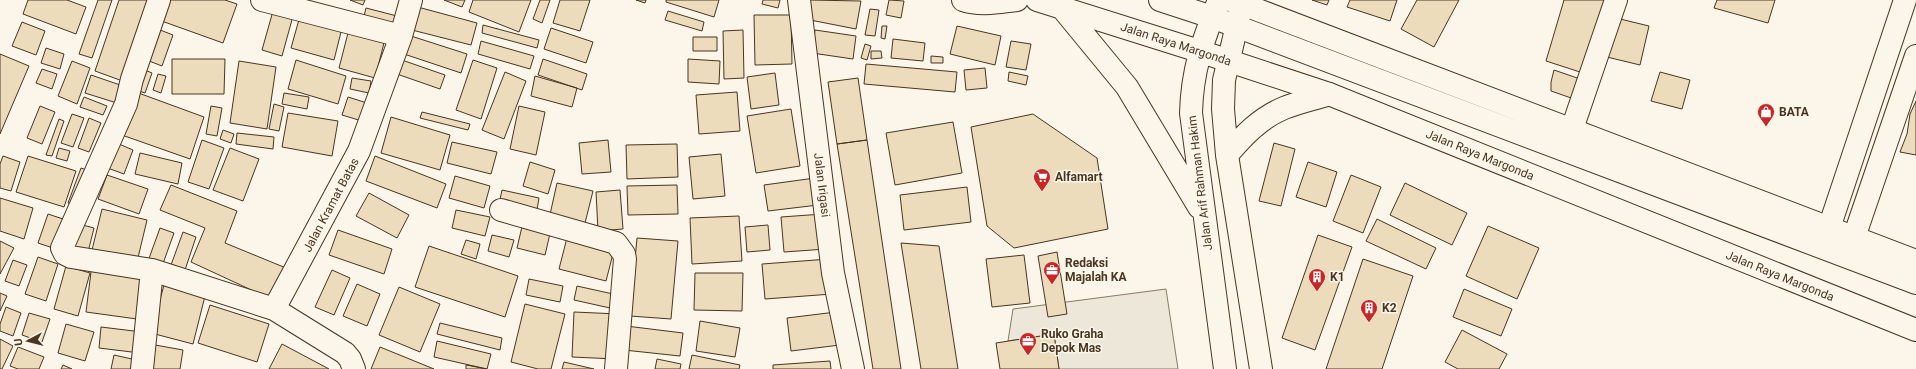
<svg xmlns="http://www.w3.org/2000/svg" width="1916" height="369" font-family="Roboto,sans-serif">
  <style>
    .parking { fill: #ede7d9; stroke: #887966 }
    .building { fill: #ecdcbc; stroke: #4a3520 }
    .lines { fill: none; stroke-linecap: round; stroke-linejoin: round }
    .minor-casing { stroke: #4a3520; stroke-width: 24 }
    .primary-casing { stroke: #4a3520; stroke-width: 24 }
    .trunk-casing { stroke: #4a3520; stroke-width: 24 }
    .minor { stroke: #fbf6e9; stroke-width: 22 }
    .primary { stroke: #fbf6e9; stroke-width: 22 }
    .trunk { stroke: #fbf6e9; stroke-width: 22 }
    .labels { text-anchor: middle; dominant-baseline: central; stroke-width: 3; stroke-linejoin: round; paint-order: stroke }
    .street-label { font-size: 12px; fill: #4a3520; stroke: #fbf6e9 }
    .poi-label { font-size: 12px; font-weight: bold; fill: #4a3520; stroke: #fbf6e9; text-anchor: start }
  </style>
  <rect width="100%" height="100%" fill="#fbf6e9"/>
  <path class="parking" d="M1166 289 1178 369H1059L1054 334 1008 341 1013 309Z"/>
  <path class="building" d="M28 0H67L86 7 76 34 23 14Z
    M98 0H112L92 58 79 54Z
    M119 0H156L128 83 95 71Z
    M163 0H225L237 4 223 43 156 19Z
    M350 0H365L363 5Z
    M444 0H465L462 7Z
    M473 0H531L519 32 469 12Z
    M540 0H550L542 23 533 19Z
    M560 0H590L580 31 553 23Z
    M636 0H646L645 3Z
    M666 0H719L714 17 666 2Z
    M763 0H780L778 8 762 4Z
    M809 0 861 1 856 29 805 19Z
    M889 0 904 1 901 18 886 15Z
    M1312 0H1329L1327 5Z
    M1350 0H1397L1390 21 1347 7Z
    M1417 0H1459L1434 47 1401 29Z
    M1564 0H1605L1583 73 1546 61Z
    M1717 0H1775L1768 23 1714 8Z
    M414 6 477 23 471 45 408 29Z
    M366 8 397 16 393 28 363 20Z
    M870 9 879 10 875 36 865 35Z
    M273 11 293 16 282 56 262 50Z
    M668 11 704 22 702 31 665 20Z
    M754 15H791L792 64 755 65Z
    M300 16 342 28 334 60 291 48Z
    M1616 18 1649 26 1640 65 1607 57Z
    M22 22 45 31 36 55 12 46Z
    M483 25 539 40 537 48 482 33Z
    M882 26H887L885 39 881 38Z
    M957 26 1001 36 995 65 950 54Z
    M155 28 173 35 162 66 144 59Z
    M551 28 593 42 586 63 544 49Z
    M743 30 744 78 724 79 723 31Z
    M815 30 856 36 853 59 812 53Z
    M348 33 384 43 375 78 339 68Z
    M411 36 467 54 461 73 404 54Z
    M693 37H717V51H693Z
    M893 39 925 43 923 61 891 58Z
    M481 41 534 56 530 69 478 54Z
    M1011 41 1031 44 1026 70 1006 67Z
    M865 44 871 46 867 60 861 58Z
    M46 48 64 54 60 69 41 63Z
    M871 51H881L882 58 871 59Z
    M0 54 29 66 0 134Z
    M931 56 943 57V63H931Z
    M172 59H225L224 94H172Z
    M399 59 445 75 440 89 394 73Z
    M543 59 587 74 582 90 538 75Z
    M688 59 720 61 719 84 688 82Z
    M296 60 346 76 338 104 288 89Z
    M473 60 497 68 481 119 456 110Z
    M72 61 90 68 77 104 58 96Z
    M239 61 276 67 267 129 230 123Z
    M866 64 957 72 955 92 864 84Z
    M138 67 152 73 145 93 130 88Z
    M985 68 987 88 966 90 964 70Z
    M42 69 57 74 52 89 36 83Z
    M1554 70 1583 80 1577 100 1551 91V82Z
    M505 72 526 81 504 139 482 130Z
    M1009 72 1028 76 1026 85 1008 81Z
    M1660 72 1690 80 1682 109 1651 101Z
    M775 73 779 105 751 109 747 77Z
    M158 74 166 76 161 93 153 90Z
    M91 75 126 87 120 104 85 93Z
    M535 76 577 88 572 107 531 96Z
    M352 78 371 81 369 93 350 89Z
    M858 78 867 140 837 144 828 82Z
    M133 91 204 117 190 159 119 134Z
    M737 92 740 131 699 134 696 95Z
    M284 93 309 97 307 109 282 104Z
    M84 97 107 106 103 115 80 107Z
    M348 97 367 103 362 121 342 115Z
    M1916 101V155L1900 152 1907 134 1910 114Z
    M274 104 284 107 279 131 269 129Z
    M40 106 55 112 42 144 27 138Z
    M211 106 222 108 217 136 206 134Z
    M519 106 545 112 536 155 510 149Z
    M791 109 800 166 756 173 747 116Z
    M422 112 470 124 468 130 420 118Z
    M288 113 338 121 332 156 282 147Z
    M72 114 84 118 73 147 61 143Z
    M1033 114 1097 158 1108 229 1014 248 987 226 971 127Z
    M391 117 450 135 440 170 381 153Z
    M89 118 101 123 89 152 78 148Z
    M59 119 64 121 52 156 46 155Z
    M953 122 962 173 895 185 886 133Z
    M223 130 234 134 231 143 220 139Z
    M237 133 274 137 273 149 236 144Z
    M202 140 224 148 209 189 188 182Z
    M608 140 611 172 582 174 579 143Z
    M867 140 901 369H873L837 144Z
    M112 141 133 150 124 174 102 166Z
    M452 142 497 152 491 174 447 163Z
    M1274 143 1295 149 1281 206 1259 201Z
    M677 144 678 177 627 179 626 145Z
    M59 148 70 151 67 161 56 158Z
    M230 148 259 159 243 201 213 190Z
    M140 153 182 163 178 184 135 174Z
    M721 154 725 196 693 199 689 157Z
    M3 156 20 162 11 191 0 188V164Z
    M28 156 76 171 64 207 16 192Z
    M375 156 446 184 437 208 366 181Z
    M530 162 555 170 548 194 523 186Z
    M1308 162 1337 172 1326 207 1296 197Z
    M81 168 92 172 80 207 68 203Z
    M107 175 148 189 139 214 98 199Z
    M1351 175 1381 187 1363 233 1333 221Z
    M455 176 490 186 484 208 449 198Z
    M815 178 818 205 768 211 764 185Z
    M557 183 593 191 584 227 549 219Z
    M1405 183 1467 213 1452 245 1390 215Z
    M171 185 237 211 225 243 286 268 273 300 191 262 205 228 160 210Z
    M677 185 678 214 628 215 627 186Z
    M967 187 971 222 904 230 900 195Z
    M502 190 539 198 536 216 498 209Z
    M620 190 623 229 598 231 596 192Z
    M369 193 409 215 397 238 356 216Z
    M0 198 33 208 24 239 0 231Z
    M102 209 147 220 137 262 92 250Z
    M456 210 490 217 485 236 452 228Z
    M48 214 66 220 56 249 38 243Z
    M823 214 826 249 784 252 781 217Z
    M739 216 742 261 692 264 690 218Z
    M524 218 552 225 545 255 517 248Z
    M1377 219 1436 248 1426 269 1366 241Z
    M75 223 94 228 87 256 69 251Z
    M768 225 770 250 747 252 745 227Z
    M1488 226 1539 248 1517 299 1466 276Z
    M160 228 174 233 161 269 147 264Z
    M338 230 392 249 384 274 329 255Z
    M183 232 196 237 185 270 171 265Z
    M568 234 615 246 606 281 559 269Z
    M492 235 514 240 509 257 488 251Z
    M1318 235 1352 247 1315 350 1282 338Z
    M637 238 678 241 671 319 630 316Z
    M466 240 480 244 476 259 461 254Z
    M0 241 14 248 0 274Z
    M901 243 939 246 958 369H921Z
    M429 246 518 276 505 317 415 287Z
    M1057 252 1067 314 1048 317 1038 256Z
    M1024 255 1030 303 992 307 986 259Z
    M38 257 58 264 46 301 25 294Z
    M829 259 832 294 765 299 762 264Z
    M1363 259 1413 276 1382 369H1326Z
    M13 260 27 265 19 286 5 281Z
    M92 264 143 271 137 319 86 312Z
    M66 266 90 273 78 316 54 309Z
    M332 270 350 278 334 315 315 307Z
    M695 273H743L742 311 694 310Z
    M529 279 563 286 560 302 526 295Z
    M357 284 380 294 367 326 343 316Z
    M164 285 205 296 193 344 151 333Z
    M577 286 613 294 610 308 574 300Z
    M399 287 440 304 420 352 379 335Z
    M1464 289 1512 309 1501 336 1453 317Z
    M0 293 7 296 0 311Z
    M525 304 565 314 551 369H538L511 362Z
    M210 305 269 324 257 362 198 343Z
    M6 307 21 313 13 336 0 331V324Z
    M574 312 619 314 616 359 572 357Z
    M836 312 840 345 791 351 787 318Z
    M29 313 50 319 42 342 22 335Z
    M700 321 740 328 735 357 696 351Z
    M440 323 502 338 500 350 437 334Z
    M66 324 94 332 85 361 58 353Z
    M626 326 683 333 680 356 624 350Z
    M101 327 142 332 140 353 99 348Z
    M1462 330 1507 354 1499 369H1458L1445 362Z
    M1054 334 1059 369H1000L996 343Z
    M0 339 13 346 2 369H0Z
    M437 341 491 354 487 369 434 357Z
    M282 344 329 369H269Z
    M155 345 183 350 180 369H151Z
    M18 347 44 357 39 369H18L10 366Z
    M380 347 434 369H371Z
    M114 355 141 361 139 369H111Z
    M692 355 740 365 739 369H689Z
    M657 359 681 364 680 369H655Z
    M830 361 831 369H773V365Z
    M564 362 594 369H562Z
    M63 365 72 369H61Z
    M466 365 487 369H466Z"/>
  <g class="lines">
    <defs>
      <path id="minor" d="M159 0 132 79 126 104 62 248 65 254 71 257 152 270 274 309
        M262 0 401 36
        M799 0 833 273 853 369
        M1572 129 1616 0
        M501 210 616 243 624 254 625 259 616 369
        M1823 246 1905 0
        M1848 255 1916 56
        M142 369 152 270
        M354 369 350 359 345 353 274 309 359 151 401 36 411 0"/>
      <path id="primary" d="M1242 4 1916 261
        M1212 17 1916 283
        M1199 51 1329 94 1916 330"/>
      <path id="trunk" d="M963 0C981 6 999 2 1017 0
        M1037 0 1199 51
        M1160 0 1212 17
        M1219 0C1203 40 1192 70 1191 113L1225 369
        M1230 0 1242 4 1224 80 1223 109 1227 155 1261 369
        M1062 8 1127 87 1199 207
        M1227 155C1243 136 1260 118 1284 108 1299 102 1314 99 1329 94"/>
    </defs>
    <use href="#minor" class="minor-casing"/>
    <use href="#primary" class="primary-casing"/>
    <use href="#trunk" class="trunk-casing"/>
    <use href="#minor" class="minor"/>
    <use href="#primary" class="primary"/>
    <use href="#trunk" class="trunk"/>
  </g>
  <defs>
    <symbol id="shop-pin" viewBox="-11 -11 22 30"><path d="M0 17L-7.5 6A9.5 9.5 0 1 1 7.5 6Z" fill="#c62828" stroke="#fbf6e9"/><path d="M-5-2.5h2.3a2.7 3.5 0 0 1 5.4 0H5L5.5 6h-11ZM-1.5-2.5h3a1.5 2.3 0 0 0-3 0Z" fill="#fff"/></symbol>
    <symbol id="supermarket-pin" viewBox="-11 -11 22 30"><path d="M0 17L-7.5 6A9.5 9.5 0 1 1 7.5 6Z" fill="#c62828" stroke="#fbf6e9"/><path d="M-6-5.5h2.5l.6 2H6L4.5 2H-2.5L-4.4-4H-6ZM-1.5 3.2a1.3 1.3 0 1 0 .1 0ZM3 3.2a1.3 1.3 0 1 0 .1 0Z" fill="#fff"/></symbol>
    <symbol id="office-pin" viewBox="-11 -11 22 30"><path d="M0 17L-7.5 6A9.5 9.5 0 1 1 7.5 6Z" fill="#c62828" stroke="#fbf6e9"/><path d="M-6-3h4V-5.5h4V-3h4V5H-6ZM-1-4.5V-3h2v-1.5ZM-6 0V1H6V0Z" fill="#fff"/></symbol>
    <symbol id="building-pin" viewBox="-11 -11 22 30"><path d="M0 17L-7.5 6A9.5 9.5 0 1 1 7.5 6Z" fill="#c62828" stroke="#fbf6e9"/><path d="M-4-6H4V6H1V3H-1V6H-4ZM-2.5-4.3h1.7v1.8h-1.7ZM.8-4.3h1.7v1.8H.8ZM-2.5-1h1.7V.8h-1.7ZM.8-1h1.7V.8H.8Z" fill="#fff"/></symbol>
  </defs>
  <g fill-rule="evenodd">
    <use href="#shop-pin" x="1756" y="102" width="20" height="27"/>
    <use href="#supermarket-pin" x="1032" y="167" width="20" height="27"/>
    <use href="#office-pin" x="1042" y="260" width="20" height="27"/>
    <use href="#building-pin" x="1307" y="267" width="20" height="27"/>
    <use href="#building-pin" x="1359" y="298" width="20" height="27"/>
    <use href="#office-pin" x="1018" y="331" width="20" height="27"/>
  </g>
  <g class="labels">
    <g class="street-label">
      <text transform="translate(1176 44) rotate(18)">Jalan Raya Margonda</text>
      <text transform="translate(1480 155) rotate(22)">Jalan Raya Margonda</text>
      <text transform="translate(1200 183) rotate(-97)">Jalan Arif Rahman Hakim</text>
      <text transform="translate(822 185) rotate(83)">Jalan Irigasi</text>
      <text transform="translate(331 205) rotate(-62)">Jalan Kramat Batas</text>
      <text transform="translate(1780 276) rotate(22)">Jalan Raya Margonda</text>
    </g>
    <g class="poi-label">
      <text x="1779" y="112">BATA</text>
      <text x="1055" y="177">Alfamart</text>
      <text x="1065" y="263">Redaksi<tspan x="1065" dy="14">Majalah KA</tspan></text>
      <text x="1330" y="277">K1</text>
      <text x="1382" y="308">K2</text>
      <text x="1041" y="334">Ruko Graha<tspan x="1041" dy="14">Depok Mas</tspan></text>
    </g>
  </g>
  <g transform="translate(28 341) rotate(263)" stroke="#fbf6e9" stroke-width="3" paint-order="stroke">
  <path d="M0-3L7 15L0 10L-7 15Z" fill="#4a3520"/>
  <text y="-6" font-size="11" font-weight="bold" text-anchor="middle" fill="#4a3520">U</text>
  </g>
</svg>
